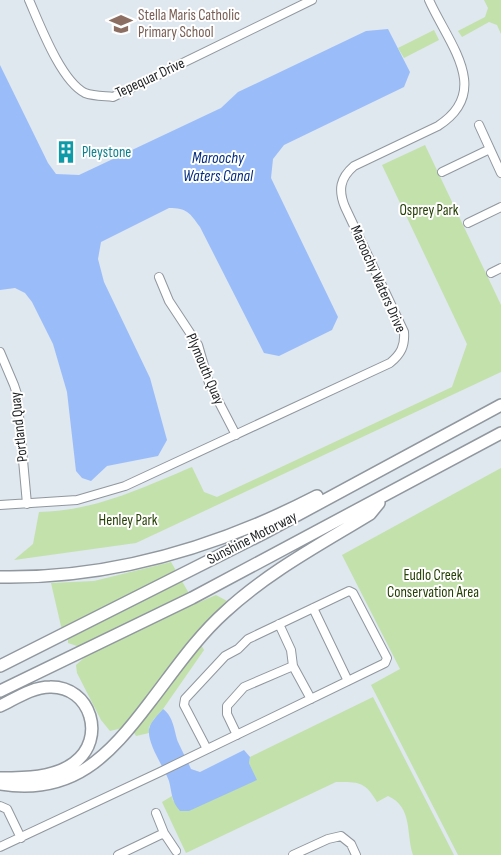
<svg xmlns="http://www.w3.org/2000/svg" width="501" height="855" font-family="'Sofia Sans Condensed',sans-serif">
  <style>
    .green { fill: #c3e1aa }
    .water { fill: #9abdfa }
    .lines { fill: none; stroke-linecap: round; stroke-linejoin: round }
    .minor-casing { stroke: #90979e; stroke-width: 10 }
    .highway-casing { stroke: #90979e; stroke-width: 14 }
    .minor { stroke: #fff; stroke-width: 8 }
    .highway { stroke: #fff; stroke-width: 11 }
    .labels { text-anchor: middle; dominant-baseline: central; stroke-width: 4; stroke-linejoin: round; paint-order: stroke }
    .education-label { font-size: 15px; fill: #785e54; stroke: #fff; text-anchor: start }
    .street-label { font-size: 15px; fill: #1e2123; stroke: #fff }
    .culture-label { font-size: 15px; fill: #0d838f; stroke: #fff; text-anchor: start }
    .park-label { font-size: 15px; fill: #274105; stroke: #fff }
    .water-label { font-size: 16px; font-style: italic; fill: #002c80; stroke: #fff }
  </style>
  <rect width="100%" height="100%" fill="#dfe7ef"/>
  <path class="green" d="M484 0H501V34L497 25 489 22 462 37 458 31 485 17 488 8Z
    M434 30 439 40 404 58 398 48Z
    M425 145 501 305V372L136 543 14 560 33 544 39 512C95 511 142 488 192 467L204 492 217 497 452 387 467 344 382 165Z
    M501 468V855H458L371 685 400 669 342 555Z
    M171 562 195 604 216 595 227 601 208 620 196 636 204 650 163 709 154 719 149 727V733L136 736 128 722 122 728 110 731 101 720 77 673 76 665 85 657 80 647 68 643V640L61 626 51 583 94 581Z
    M373 697 454 855H413C406 834 413 807 388 796L377 802C365 781 358 782 336 782L186 853 162 802 172 796 173 801 256 780 249 763 250 757Z"/>
  <path class="water" d="M388 29 410 72 404 87 284 145 273 159 271 178 338 317 332 330 279 356 264 353 200 227C190 213 187 208 169 208L101 242 98 259 104 282 150 378 167 440 158 456 107 466 91 481 82 478 76 471 67 392 53 344 32 302 25 293 15 288 0 290V65L48 163 56 174 79 175 221 108 238 92 366 31Z
    M163 709C174 717 174 731 178 742 182 751 187 760 191 769L200 772 244 750 250 757 249 763 257 780 189 811H180C171 801 172 792 169 781 164 767 147 744 149 729 151 721 158 715 163 709Z"/>
  <g class="lines">
    <defs>
      <path id="minor" d="M29 0C40 25 61 81 85 93 93 96 104 96 113 97L312 0
        M479 125 501 173
        M442 172 490 149
        M468 223 501 207
        M491 273 501 268
        M159 277 169 301 198 345 209 383 236 435
        M0 352 14 385 17 394 27 504
        M0 505 77 500 125 486 390 363C401 354 405 346 404 332L345 207C338 190 340 178 354 166L438 126C493 91 448 43 429 0
        M313 608 348 681
        M279 624 291 650 293 666 311 699
        M237 735 227 714V706L244 687 293 666
        M0 806 7 809 21 838
        M156 813 164 833 176 851
        M0 847 160 772 385 663 387 658 353 593 349 591 248 639 238 649 225 656 185 699 184 705 207 749
        M118 855 164 833
        M293 855 328 839 341 836 351 844 356 855"/>
      <path id="highway" d="M0 577C111 579 220 546 317 496
        M0 666 264 533 501 405
        M0 691 192 598 501 433
        M0 706C15 699 32 687 50 687 91 686 107 739 74 763 54 778 24 778 0 778
        M0 784C73 796 109 756 150 702 174 671 196 638 225 612 268 572 321 544 370 514L379 503"/>
    </defs>
    <use href="#minor" class="minor-casing"/>
    <use href="#highway" class="highway-casing"/>
    <use href="#minor" class="minor"/>
    <use href="#highway" class="highway"/>
  </g>
  <defs>
    <symbol id="school-bare" viewBox="-9 -9 18 18"><path d="M0-5L7-2L0 1L-7-2ZM-4 1L0 2.5L4 1V4Q0 6-4 4Z" fill="#8d6e63" stroke="#fff" stroke-width="2.5" paint-order="stroke"/></symbol>
    <symbol id="building-bare" viewBox="-9 -9 18 18"><path d="M-4-6H4V6H1V3H-1V6H-4ZM-2.5-4.3h1.7v1.8h-1.7ZM.8-4.3h1.7v1.8H.8ZM-2.5-1h1.7V.8h-1.7ZM.8-1h1.7V.8H.8Z" fill="#0f9aa8" stroke="#fff" stroke-width="2.5" paint-order="stroke"/></symbol>
  </defs>
  <g fill-rule="evenodd">
    <use href="#school-bare" x="105" y="8" width="32" height="32"/>
    <use href="#building-bare" x="50" y="136" width="32" height="32"/>
  </g>
  <g class="labels">
    <g class="education-label">
      <text x="138" y="15">Stella Maris Catholic<tspan x="138" dy="17">Primary School</tspan></text>
    </g>
    <g class="street-label">
      <text transform="translate(150 78) rotate(-25)">Tepequar Drive</text>
      <text transform="translate(378 279) rotate(66)">Maroochy Waters Drive</text>
      <text transform="translate(205 369) rotate(67)">Plymouth Quay</text>
      <text transform="translate(19 427) rotate(-96)">Portland Quay</text>
      <text transform="translate(252 538) rotate(-27)">Sunshine Motorway</text>
    </g>
    <g class="culture-label">
      <text x="82" y="152">Pleystone</text>
    </g>
    <g class="park-label">
      <text x="429" y="210">Osprey Park</text>
      <text x="128" y="520">Henley Park</text>
      <text x="433" y="575">Eudlo Creek<tspan x="433" dy="17">Conservation Area</tspan></text>
    </g>
    <g class="water-label">
      <text x="218" y="158">Maroochy<tspan x="218" dy="18">Waters Canal</tspan></text>
    </g>
  </g>
</svg>
